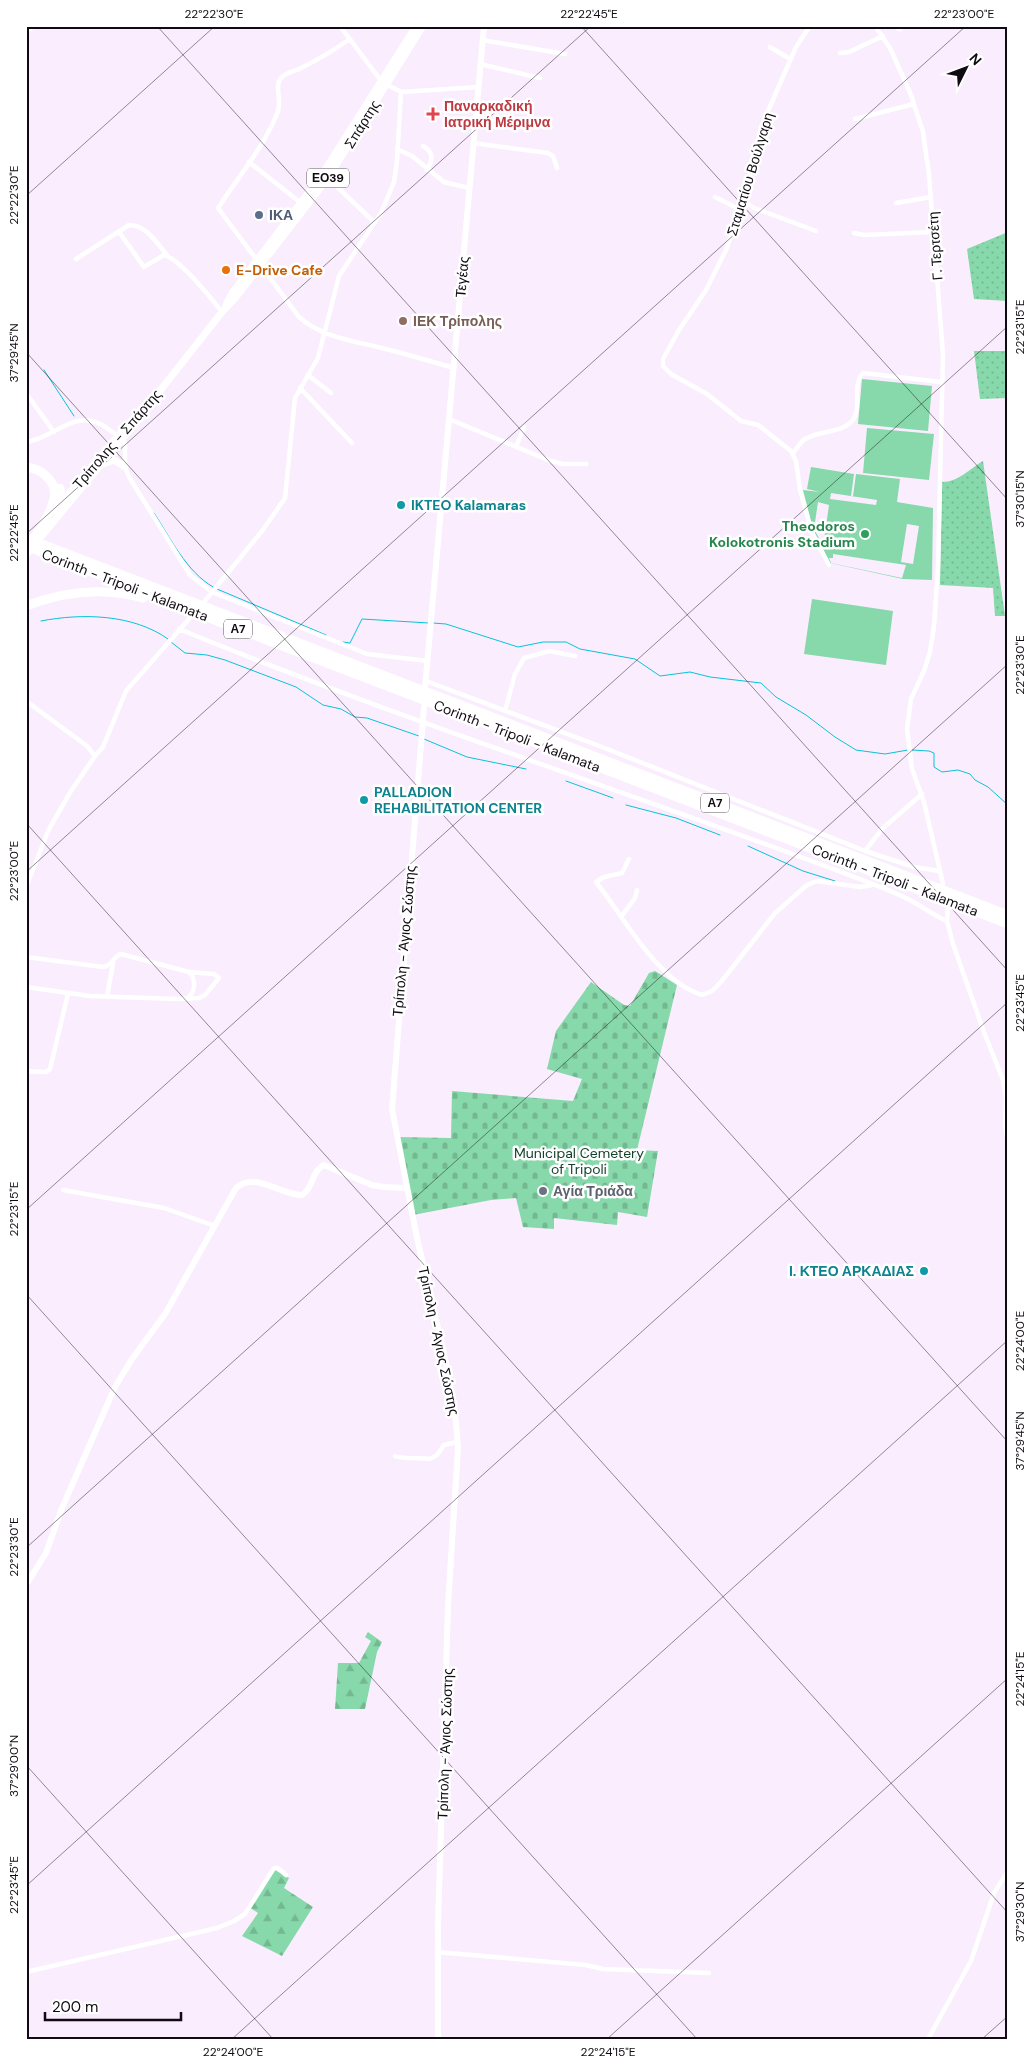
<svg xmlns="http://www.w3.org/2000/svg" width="1034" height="2065" font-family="'DM Sans',sans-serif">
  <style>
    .grass { fill: url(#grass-dots) }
    .forest { fill: url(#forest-firs) }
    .cemetery { fill: url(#cemetery-stones) }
    .pitch { fill: #87d8aa; fill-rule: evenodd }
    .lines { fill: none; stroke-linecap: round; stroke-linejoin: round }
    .stream { stroke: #07c4d8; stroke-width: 1 }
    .street { stroke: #fff; stroke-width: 4.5 }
    .secondary { stroke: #fff; stroke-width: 6 }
    .primary { stroke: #fff; stroke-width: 7 }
    .highway { stroke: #fff; stroke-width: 9 }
    .ticks { fill: none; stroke: #100b12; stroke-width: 1; stroke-opacity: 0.45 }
    .health-dot { fill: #e0444e; stroke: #fff; stroke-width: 2 }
    .service-dot { fill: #5c6f8a; stroke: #fff; stroke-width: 2 }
    .food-dot { fill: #e8710a; stroke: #fff; stroke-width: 2 }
    .education-dot { fill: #8d6e63; stroke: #fff; stroke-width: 2 }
    .culture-dot { fill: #0f9aa8; stroke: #fff; stroke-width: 2 }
    .leisure-dot { fill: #2e9e5b; stroke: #fff; stroke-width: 2 }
    .worship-dot { fill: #6b7280; stroke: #fff; stroke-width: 2 }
    .labels { text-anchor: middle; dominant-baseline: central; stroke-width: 5; stroke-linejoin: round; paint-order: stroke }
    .shield { fill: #fff; stroke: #585459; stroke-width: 1 }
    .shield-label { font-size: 12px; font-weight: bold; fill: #100b12 }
    .health-label { font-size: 14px; font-weight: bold; fill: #be3a42; stroke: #fff; text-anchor: start }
    .street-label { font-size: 14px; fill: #100b12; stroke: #fff }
    .service-label { font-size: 14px; font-weight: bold; fill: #4e5e75; stroke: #fff; text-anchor: start }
    .food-label { font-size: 14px; font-weight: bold; fill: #c56008; stroke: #fff; text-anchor: start }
    .education-label { font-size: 14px; font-weight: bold; fill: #785e54; stroke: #fff; text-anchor: start }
    .culture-label { font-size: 14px; font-weight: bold; fill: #0d838f; stroke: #fff; text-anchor: start }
    .leisure-label { font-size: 14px; font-weight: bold; fill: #27864d; stroke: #fff; text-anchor: end }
    .park-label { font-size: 14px; fill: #15412b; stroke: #fff }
    .worship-label { font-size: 14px; font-weight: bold; fill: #5b616d; stroke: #fff; text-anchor: start }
    .neatline { fill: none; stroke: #100b12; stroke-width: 2 }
    .ticks-label { font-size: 12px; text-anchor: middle; fill: #100b12 }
  </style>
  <defs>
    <pattern id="grass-dots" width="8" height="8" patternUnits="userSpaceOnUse" patternTransform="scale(1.25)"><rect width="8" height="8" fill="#87d8aa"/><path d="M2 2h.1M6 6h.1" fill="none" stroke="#74b891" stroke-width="1.8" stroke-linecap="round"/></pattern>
    <pattern id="forest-firs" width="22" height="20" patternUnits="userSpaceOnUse" patternTransform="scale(1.25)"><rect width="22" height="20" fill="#87d8aa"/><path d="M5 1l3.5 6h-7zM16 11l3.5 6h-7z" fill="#74b891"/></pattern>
    <pattern id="cemetery-stones" width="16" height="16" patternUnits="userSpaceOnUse" patternTransform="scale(1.25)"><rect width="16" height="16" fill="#87d8aa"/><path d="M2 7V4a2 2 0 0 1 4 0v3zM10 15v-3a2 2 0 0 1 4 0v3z" fill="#74b891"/></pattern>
  </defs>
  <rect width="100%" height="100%" fill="#faedfe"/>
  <path class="grass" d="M1008 232V301L974 299 967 249Z
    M974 351H1008V398L980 399Z
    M983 461 1005 616H995L993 588 940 585 942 482C959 482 969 469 983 461Z"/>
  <path class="forest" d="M368 1632 382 1642 377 1652 365 1709H335L338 1663H359L371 1641 365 1637Z
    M275 1870 289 1878 284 1888 313 1907 282 1956 242 1936 258 1913 249 1907Z"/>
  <path class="cemetery" d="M655 971 677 985 637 1150 658 1151 647 1217 618 1212 617 1225 554 1218V1229L523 1227 516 1198 491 1200 413 1215 396 1137 451 1138 452 1091 573 1101 582 1079 547 1069 556 1031 591 982 624 1005 630 1006 649 973Z"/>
  <path class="pitch" d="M862 379 932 386 928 431 858 424Z
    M867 428 934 434 929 480 863 473Z
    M811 467 854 474 851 496H853L856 474 900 479 897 502 933 508 932 580 903 579 830 563 813 529 803 490 820 492 807 489ZM831 493 877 500 876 505 830 499ZM818 502 829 505 824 540H820L814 529ZM907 524 919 526 913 564 901 562ZM833 554 906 565 902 578 831 563 829 558H833Z
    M812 599 893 611 886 665 804 654Z"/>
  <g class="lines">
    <path class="stream" d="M44 370 74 416
      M154 513C171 539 186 571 213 587
      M217 589 326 635
      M41 621C82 613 133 614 168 639
      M433 623 446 624 518 647 543 642H566L580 649 635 659 660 676 690 672 710 677 761 683 776 697 806 715 835 737 856 750 885 754 908 750
      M171 642 185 653 207 655 225 660 296 687 323 705 341 709 355 717 367 718 419 736
      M343 642 350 643 362 619 429 623
      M424 739 467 757 526 769
      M912 750 929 751 934 753V767L942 772 958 770 970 774 975 780 988 787 1008 805
      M566 781 613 798
      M626 805 676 818 720 835
      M748 846 803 871 835 881"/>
    <path class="street" d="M340 26 382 82 401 92 478 87
      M810 26 796 47 761 127 744 201 726 250 706 290 679 330 663 359V366L671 374 707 394 741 421 758 425 791 451 796 461 800 490 812 533 829 565
      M875 26 890 48 911 95 923 132 929 175 943 354 938 567 934 626 930 652 924 671 911 699 907 729 912 769 924 802 943 884
      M894 26 899 29 905 26
      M26 31 35 26
      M350 39C334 50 318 60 301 68 294 72 286 72 281 78 274 87 282 99 278 111 265 146 238 177 218 208L299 317C321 337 354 341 382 348 406 354 430 361 454 368
      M482 40 565 54
      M770 47 790 59
      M840 53 849 52 883 36
      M480 64 540 78
      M855 119 914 104
      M473 143 548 153 553 156 557 168
      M423 146C434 152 433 160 427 170
      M397 149 412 156 444 182 469 188
      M249 162 301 203
      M328 178 375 223
      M715 197 741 210
      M744 201 754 208 816 231
      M896 203 931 197
      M119 232 144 267 164 255C179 258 212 299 222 312
      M854 233 864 235 933 232
      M76 259 129 225C146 225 157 243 167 255
      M308 375 331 393
      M300 388 352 443
      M26 393 54 432
      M449 419 548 460 562 464H586
      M1008 424V425
      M26 442C56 438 75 406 107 428 113 433 120 437 125 443V467L129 477 190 575 212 592 367 654 428 661
      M516 447 524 427
      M793 453C797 449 800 442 805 439 819 430 840 434 852 421 863 408 851 385 863 373L941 382
      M204 602 262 531 285 498 295 398 318 358 339 276 381 213 394 182 397 160 401 92
      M179 629C408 723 643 796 873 884 887 890 902 895 915 903 926 909 935 916 947 921
      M426 681 602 747 865 851 914 867 939 871
      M26 701 87 746 95 756
      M505 711 515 674 524 658 549 651 575 656
      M865 851 882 829 922 794
      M629 859 622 873 604 877 596 882C624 917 657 981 702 995L712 991 721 982 775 913 807 885 817 881 860 887 872 885
      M26 887 49 829 71 791 95 756 103 747 126 691 189 619
      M948 908 947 921 953 944 984 1032 1003 1080 1006 1097 1005 1125 1008 1143
      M621 917 635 898 637 890
      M26 957 103 967C113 966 113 956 121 954L189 972 214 974 219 978 205 995 199 998 177 999 90 996 26 987
      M107 997 113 963
      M188 998C196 990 196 980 189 972
      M26 1071 46 1072 50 1069 68 994
      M63 1190 164 1208 215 1226
      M395 1456C406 1460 419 1457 430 1459L437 1455 444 1445 457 1442
      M437 1952 586 1965 603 1969 709 1973
      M26 1972 217 1928 234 1921 245 1914 274 1868H278L286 1875
      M928 2039 971 1961 994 1893 1008 1871"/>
    <path class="secondary" d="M425 688 484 26
      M424 707 392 1109 417 1238 445 1358 456 1422 458 1448 448 1606 438 1924V2039
      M26 1585 46 1553 62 1508 115 1387 132 1359 165 1314 236 1188C255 1171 280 1195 302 1195 314 1188 311 1171 324 1165L372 1185 384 1187 406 1188"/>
    <path class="primary" d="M226 305 232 293 321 176 416 26
      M103 464 114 460 125 467
      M60 504 128 424
      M29 542 47 519
      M26 555 122 439 222 312 236 297 328 178 423 26"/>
    <path class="highway" d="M26 467C35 468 42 471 48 478 62 492 51 508 44 523
      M58 515 61 503 60 488
      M26 538 1008 915
      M26 546 170 603 1008 924
      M26 606C64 591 104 587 143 598"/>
  </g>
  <path class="ticks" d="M157 26 1008 971M581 26 1008 500M1005 26 1008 29M26 196 215 26M26 352 1008 1442M26 534 591 26M26 823 1008 1913M26 872 966 26M26 1210 1008 326M26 1294 697 2039M26 1548 1008 664M26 1765 273 2039M26 1886 1008 1002M232 2039 1008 1340M607 2039 1008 1678M982 2039 1008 2016"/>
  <path class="health-dot" d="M430.5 106.5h5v5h5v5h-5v5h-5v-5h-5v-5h5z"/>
  <circle class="service-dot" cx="259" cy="215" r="5"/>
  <circle class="food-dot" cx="226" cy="270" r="5"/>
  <circle class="education-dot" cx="403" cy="321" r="5"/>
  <g class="culture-dot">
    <circle cx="401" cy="505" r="5"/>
    <circle cx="364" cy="800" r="5"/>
    <circle cx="924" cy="1271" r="5"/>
  </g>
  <circle class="leisure-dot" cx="865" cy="534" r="5"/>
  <circle class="worship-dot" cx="543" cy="1191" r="5"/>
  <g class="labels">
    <g class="shield">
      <rect x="307" y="168.5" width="42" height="19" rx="4"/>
      <rect x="224" y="619.5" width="28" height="19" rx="4"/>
      <rect x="701" y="793.5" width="28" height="19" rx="4"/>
    </g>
    <g class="shield-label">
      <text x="328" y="178">ΕΟ39</text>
      <text x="238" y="629">Α7</text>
      <text x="715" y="803">Α7</text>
    </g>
    <g class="health-label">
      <text x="444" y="106">Παναρκαδική<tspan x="444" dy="16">Ιατρική Μέριμνα</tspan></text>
    </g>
    <g class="street-label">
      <text transform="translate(362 124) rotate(-58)">Σπάρτης</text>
      <text transform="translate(750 174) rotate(-73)">Σταματίου Βούλγαρη</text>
      <text transform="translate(935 246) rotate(-94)">Γ. Τερτσέτη</text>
      <text transform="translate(462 277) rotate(-85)">Τεγέας</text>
      <text transform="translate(117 439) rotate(-49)">Τρίπολης - Σπάρτης</text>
      <text transform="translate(125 585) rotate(21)">Corinth - Tripoli - Kalamata</text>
      <text transform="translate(517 736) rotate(21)">Corinth - Tripoli - Kalamata</text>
      <text transform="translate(895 880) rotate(21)">Corinth - Tripoli - Kalamata</text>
      <text transform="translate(404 941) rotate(-85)">Τρίπολη - Άγιος Σώστης</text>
      <text transform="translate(439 1341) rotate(78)">Τρίπολη - Άγιος Σώστης</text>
      <text transform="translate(445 1744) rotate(-88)">Τρίπολη - Άγιος Σώστης</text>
    </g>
    <g class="service-label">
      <text x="269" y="215">ΙΚΑ</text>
    </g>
    <g class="food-label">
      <text x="236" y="270">E-Drive Cafe</text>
    </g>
    <g class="education-label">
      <text x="413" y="321">ΙΕΚ Τρίπολης</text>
    </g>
    <g class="culture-label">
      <text x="411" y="505">IKTEO Kalamaras</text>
      <text x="374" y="792">PALLADION<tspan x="374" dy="16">REHABILITATION CENTER</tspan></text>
      <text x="914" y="1271" text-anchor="end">Ι. ΚΤΕΟ ΑΡΚΑΔΙΑΣ</text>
    </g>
    <g class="leisure-label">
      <text x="855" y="526">Theodoros<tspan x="855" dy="16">Kolokotronis Stadium</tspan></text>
    </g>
    <g class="park-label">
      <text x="579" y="1153">Municipal Cemetery<tspan x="579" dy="16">of Tripoli</tspan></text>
    </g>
    <g class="worship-label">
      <text x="553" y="1191">Αγία Τριάδα</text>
    </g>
  </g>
  <rect width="1034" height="2065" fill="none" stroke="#ffffff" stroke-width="55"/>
  <g transform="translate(966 68) rotate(48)" stroke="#ffffff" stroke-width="4" paint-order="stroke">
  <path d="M0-4L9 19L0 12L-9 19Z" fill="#100b12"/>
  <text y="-8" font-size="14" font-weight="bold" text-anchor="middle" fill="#100b12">N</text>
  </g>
  <path d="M45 2012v8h136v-8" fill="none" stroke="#100b12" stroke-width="2.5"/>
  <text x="52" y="2012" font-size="15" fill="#100b12" stroke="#ffffff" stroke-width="4" paint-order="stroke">200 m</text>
  <rect x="28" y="28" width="978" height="2010" class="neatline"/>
  <g class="ticks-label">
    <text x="214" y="18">22°22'30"E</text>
    <text x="589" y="18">22°22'45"E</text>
    <text x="964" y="18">22°23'00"E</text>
    <text transform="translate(14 195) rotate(-90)" y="4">22°22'30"E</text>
    <text transform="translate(1020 327) rotate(-90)" y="4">22°23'15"E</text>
    <text transform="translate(14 353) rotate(-90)" y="4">37°29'45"N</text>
    <text transform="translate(1020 499) rotate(-90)" y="4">37°30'15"N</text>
    <text transform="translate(14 533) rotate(-90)" y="4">22°22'45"E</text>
    <text transform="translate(1020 665) rotate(-90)" y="4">22°23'30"E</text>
    <text transform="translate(14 871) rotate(-90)" y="4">22°23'00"E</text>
    <text transform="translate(1020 1003) rotate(-90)" y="4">22°23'45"E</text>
    <text transform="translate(14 1209) rotate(-90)" y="4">22°23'15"E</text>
    <text transform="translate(1020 1341) rotate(-90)" y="4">22°24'00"E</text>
    <text transform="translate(1020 1441) rotate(-90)" y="4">37°29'45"N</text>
    <text transform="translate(14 1547) rotate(-90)" y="4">22°23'30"E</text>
    <text transform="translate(1020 1679) rotate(-90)" y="4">22°24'15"E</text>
    <text transform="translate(14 1766) rotate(-90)" y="4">37°29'00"N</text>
    <text transform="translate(14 1885) rotate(-90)" y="4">22°23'45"E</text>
    <text transform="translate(1020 1912) rotate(-90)" y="4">37°29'30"N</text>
    <text x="233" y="2056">22°24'00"E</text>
    <text x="608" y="2056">22°24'15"E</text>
  </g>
</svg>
